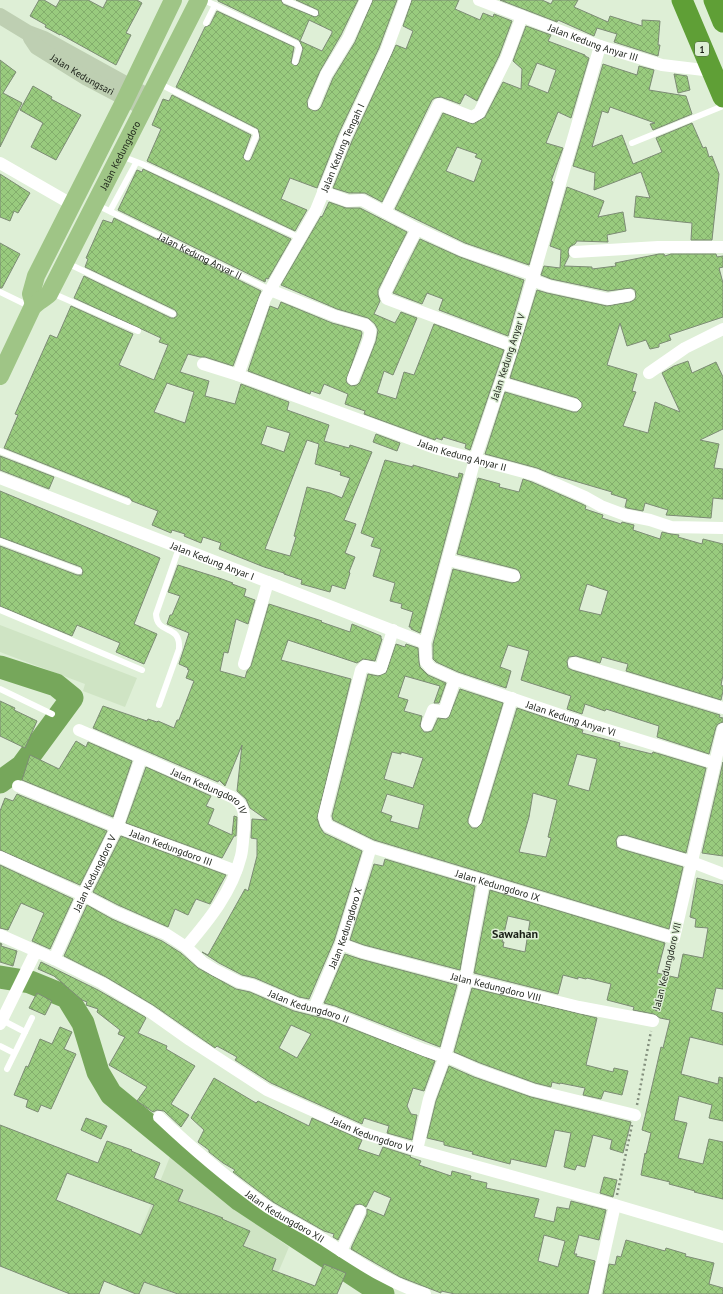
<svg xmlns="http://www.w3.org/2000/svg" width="723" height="1294" font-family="'PT Sans',sans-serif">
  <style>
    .built { fill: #cfe4c4 }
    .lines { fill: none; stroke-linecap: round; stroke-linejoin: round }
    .river { stroke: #76a75b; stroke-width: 23 }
    .building { fill: url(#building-cross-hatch); stroke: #7c8b74; fill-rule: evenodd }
    .path { stroke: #838f7d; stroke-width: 2.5; stroke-dasharray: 2 3; stroke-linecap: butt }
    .lane { stroke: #fff; stroke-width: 6 }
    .street { stroke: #fff; stroke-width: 12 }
    .secondary { stroke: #becfb2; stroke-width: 16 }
    .primary { stroke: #9fc586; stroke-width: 18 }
    .highway { stroke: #5f9f36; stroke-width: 21 }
    .labels { text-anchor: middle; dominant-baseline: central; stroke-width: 3; stroke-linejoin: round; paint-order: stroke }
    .shield { fill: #deefd6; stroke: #545d50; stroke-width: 1 }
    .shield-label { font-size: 9px; font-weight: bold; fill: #191e16 }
    .street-label { font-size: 10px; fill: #191e16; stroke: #deefd6 }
    .quarter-label { font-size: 12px; font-weight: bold; fill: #191e16; stroke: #deefd6 }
  </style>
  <defs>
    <pattern id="building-cross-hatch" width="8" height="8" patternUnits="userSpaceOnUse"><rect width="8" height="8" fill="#99cb7e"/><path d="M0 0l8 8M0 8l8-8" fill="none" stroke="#83ae6c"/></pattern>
  </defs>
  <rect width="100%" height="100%" fill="#deefd6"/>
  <path class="built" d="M0 625 137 678 125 707 83 691 85 684 0 652Z
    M171 1154 255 1223 289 1247 269 1294H134L118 1287Z"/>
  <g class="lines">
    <path class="river" d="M0 667 56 685 72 698 22 766 0 782
      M0 977 30 982 67 997 83 1023 98 1072 111 1094 240 1200 383 1294"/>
  </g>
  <path class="building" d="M39 0H44L56 7 60 0H88L103 8 107 0H137L142 3 126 33 131 35 116 65 60 34V35L45 27 46 25 30 16Z
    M218 0H281L283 4 315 17 319 15 318 10 296 0H358L341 35 320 71 307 101 308 108 315 111 318 110 321 107 333 78 355 42 373 0H397L379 48 338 135 317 188 290 178 281 199 307 210 295 231 147 161 161 129 152 125 163 99 169 101 172 95 251 135 243 157 246 161H249L251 159 260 138 258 129 176 87 205 27 210 25 217 11 294 47 291 63 296 66 299 63 303 49 299 40 218 1ZM309 20 332 31V33L322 51 300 41Z
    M412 0H459L455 9 480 20 483 13 493 17 494 14 512 21 499 56 477 101 465 94 460 104 441 97 435 98 432 100 382 202 365 193H349L333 188 352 141 396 45 406 49 413 31 403 26Z
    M500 0H542L551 4 553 0H578L574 7 608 22 610 16 642 26V20L660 21 658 45H660L658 56 614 42 617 34 597 28 594 36 558 20 557 22Z
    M526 26 551 35 548 41 585 55V56L589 58 571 118 558 112 546 143 563 148 551 181 553 182 529 265 465 243 395 209 443 113 473 124 485 117 503 82 521 89 522 69 513 61ZM537 63 556 70 548 93 528 85ZM457 147 477 154 475 157 482 160 474 182 446 171Z
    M0 60 16 72 3 93 22 103 0 147Z
    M603 64 637 75 639 66 654 70 649 90 686 96 692 114 653 130 650 124 655 123 610 107 608 113 602 111 592 147 622 135 633 164 662 152 656 138 692 123 703 148 706 147 709 157 712 156 719 174 712 240H691L692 223 634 217 636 196 650 198 641 172 594 190 595 173 573 166Z
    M674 74 687 76 690 90 678 93Z
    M33 86 52 97 51 99 81 115 56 160 31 147 43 123 20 110Z
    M143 169 291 239 268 279 266 278 265 282 118 210 137 170 142 172Z
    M0 174 30 193 18 213 14 211 10 221 0 217Z
    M567 187 604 201 598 217 623 212 626 231 607 235 608 242 577 241 575 244 571 246 569 248 568 252 569 256 564 266 592 267V269L616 266 615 263 659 254H664L665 256 671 254H716L717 257 723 256V267L719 268 723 283V317L669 335 671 340 659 344V347L650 349 646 340 627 346 620 323 607 365 637 374 632 391 636 392 623 426 648 433 655 402 680 412 662 373 674 366 688 361 692 373 716 362 723 377V429L700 440 719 444 714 468 723 469V499L713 498 711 518 666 515 668 510 645 503 643 511 627 508 625 507 627 499 611 494 612 492 554 475 537 468 485 454 505 392 573 412H577L582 407V403L577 398 510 378 537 290 547 293 607 306 630 302 634 300 636 297 635 290 631 288 608 291 551 279 541 275 544 266 560 268 561 250 550 246Z
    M329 202 346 208H360L407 232 378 290V295L380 301 374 314 395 323 401 312 417 318 393 375 384 371 377 393 396 399 404 372 414 375 434 324 504 350 470 450 465 448 466 444 443 437 442 440 436 438 435 440 364 414 365 411 345 404 348 394 324 384 320 394 311 391 310 394 248 371 270 306 278 309 281 302 332 323 361 331 362 333 361 338 346 380 347 383 351 386 357 385 360 382 376 341 378 330 375 324 368 318 337 309 281 285 321 216 322 217Z
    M114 218 261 291 233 366 205 357H200L188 354 180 372 209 381 205 396 235 404 241 384 289 402 287 410 329 425 324 441 349 448 350 445 372 452 344 520 356 524 345 553 355 557 349 572 350 573 345 589 332 585 330 592 301 584 302 580 284 574V573L264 567 219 549 221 543 203 537 201 543 184 536 185 534 172 530 171 533 152 525 158 511 132 501 130 498 4 448 18 415 15 414 50 335 57 338 71 306 133 334 119 365 154 380 168 345 159 342 161 338 74 298 84 276 171 318H174L177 316V313L175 310 85 267 88 259 86 258 103 220 112 223ZM167 383 194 392 185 423 154 412ZM267 426 290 433 284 452 261 444ZM307 440 319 444 315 464 341 472 340 475 350 478 342 498 330 493 307 487 294 536 296 537 290 556 265 549Z
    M420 239 460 257 524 280 508 336 439 310 443 299 427 293 422 304 393 293Z
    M0 243 20 254 2 288H0Z
    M376 434 400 443 397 451 373 442Z
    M0 456 54 477 49 489 0 470Z
    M385 460 413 467V465L458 478 459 473 463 474 420 633 411 629V627H409L413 612 401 608 402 604 390 601 395 583 373 576 381 549 371 546 374 538 361 533Z
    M478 478 500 484 499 487 519 492 523 479 532 482 582 504 586 506 585 509 603 515 602 518 621 524 622 522 634 525 633 530 660 539 662 532 671 534 679 535 678 537 702 544 703 539 723 544V675L721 685 723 686V691L721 700 626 671 628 664 602 657 600 663 576 656 569 657 567 661 568 668 572 670 720 715 719 717 723 718V722L718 724 716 727 709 754 657 737 659 726 606 709 605 711 585 704 582 714 567 709 571 696 521 680 529 651 508 645 500 667 511 671 506 688 458 672 436 662 433 659V644L453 569 512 583 519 581 521 577 519 571 516 569 457 554ZM587 584 608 591 601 615 579 610Z
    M0 491 160 558 134 624 157 634 144 664 116 652 120 643 77 625 72 636 0 606V546L77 575H82L83 571 81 567 0 537Z
    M178 565 219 578 233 583 232 584 246 589 244 596 255 600 248 624 236 619 228 653 224 652 220 671 245 678 247 671 251 666 269 604 322 621 321 622 350 632 352 624 381 636V639H382L375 661 363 659 357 663 288 640 281 660 351 679 317 818 320 827 324 833 362 851 334 941 309 999 299 997 255 978 242 975 219 963 202 952 208 955 245 889 248 891 257 856V839L251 838 252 819 267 820 250 808 246 799 237 791 242 745 225 786 219 780 218 782 93 728 103 706 147 721 148 719 157 722 158 721 174 728 177 720H179L194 681 186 678 189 670 187 669 188 668 179 664 189 633 167 624 170 615H172L180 596 168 592Z
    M396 644 405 647 406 644 418 648 419 662 420 667 428 675 446 683 439 703H434L440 686 405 676 398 697 408 700 404 711 422 716 420 726 424 732H428L432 731 438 718 446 719 449 717 460 689 503 703 468 819V823L472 828H477L482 823 517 708 583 730 582 733 620 743 619 746 652 754 653 752 706 768 686 853 625 835 618 836 616 840 617 847 621 849 683 867 669 929 374 840 333 820 332 816 368 674 378 676 386 673ZM392 752 401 754V752L423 758 413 788 384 779ZM577 754 597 759 589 791 568 785ZM533 793 557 800 548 837 551 838 546 857 519 852 529 817ZM387 794 424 805 418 829 390 821 392 816 381 812Z
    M0 701 15 708 14 710 37 721 25 748 0 736Z
    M76 741 86 747 88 742 132 761 113 817 22 780 30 755 59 769Z
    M723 762V856L702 853Z
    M146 767 211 796 206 806 214 809 208 824 232 835 234 816 237 817 236 836H234L222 858 126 823Z
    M17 794 107 831 80 885 0 850V811L5 798 13 801Z
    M121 836 226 875 210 904 196 899 188 915 175 909 168 927 118 905 93 892Z
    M385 859 475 886 460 970 364 945 350 940 374 864 383 866Z
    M0 865 73 899 50 949 32 941 44 913 21 903 8 930 0 928Z
    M697 878 723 885V989L716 988 711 1010 723 1013V1045L690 1037 681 1074 718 1084 719 1077 723 1078V1121L709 1118 712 1105 679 1096 674 1120 687 1123 678 1158 703 1164 709 1139 723 1142V1199L694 1192 695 1191 669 1184 670 1182 641 1175 645 1153 646 1154 651 1133 642 1130 661 1047 663 1048 670 1020 660 1018 654 1014 633 1010 634 1007 607 1000 611 984 587 978 586 979 578 977V979L563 975 558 994 474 973 490 890 665 943 657 973 678 978 683 954 703 958 708 928 695 927 696 919 690 917ZM508 916 530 921 525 952 503 947 504 942H502Z
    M87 905 112 919 162 941 181 953 198 968 236 989 250 992 294 1011 330 1020 435 1061 424 1091 413 1088 407 1106 411 1114 417 1115 412 1140 387 1133 389 1126 364 1118 362 1124 271 1083 235 1060 237 1057 217 1046 215 1048 153 1005 106 977 64 956ZM291 1025 311 1034 297 1058 279 1048Z
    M0 943 2 944 1 946 17 951 13 966 0 962Z
    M345 954 360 959 457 985 440 1047 335 1006 324 1003Z
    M41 962 98 990 145 1017 146 1018 138 1033 167 1046 166 1049 195 1066 171 1104 189 1115 181 1127 164 1111 157 1110 153 1112 137 1101 147 1087 109 1065 125 1037 118 1034 120 1030 97 1012 98 1009 86 1005 87 1002 82 1000 54 976 38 969Z
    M472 988 597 1018 586 1065 613 1072 614 1068 628 1071 622 1095 604 1091 601 1099 583 1095 585 1088 560 1083V1084L552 1082 551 1087 535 1083 480 1063 454 1052Z
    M37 993 52 1001 45 1015 29 1008Z
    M60 1027 72 1032 64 1049 76 1054 51 1109 41 1105 38 1112 26 1107 28 1100 14 1095 26 1066 28 1067 40 1039 52 1044Z
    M449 1066 474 1077 531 1097 631 1122 623 1153 610 1149 612 1140 593 1135 585 1167 577 1165 575 1170 564 1167 571 1133 555 1130 546 1167 511 1159 510 1164 472 1154 473 1152 444 1145V1142L427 1138 436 1101Z
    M214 1078 256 1103 258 1101 309 1126 312 1118 362 1140 358 1149 379 1156 383 1147 411 1156 410 1157 421 1161 419 1165 451 1176 452 1171 471 1176 470 1179 487 1183 486 1188 539 1199 534 1217 554 1222 557 1207 569 1209 571 1201 606 1210 599 1240 579 1235 574 1254H577L576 1256 595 1261 588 1294H455L441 1291V1293L400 1277 375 1263 351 1249 352 1246 367 1214V1209L384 1216 391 1198 374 1191 366 1207 360 1204 355 1205 338 1240 333 1237 334 1234 324 1231 273 1202 233 1172 235 1170 223 1163 209 1152V1150L198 1142 204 1130 191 1118ZM544 1235 565 1241 558 1267 538 1261Z
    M86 1118 107 1126 101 1139 81 1130Z
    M0 1125 98 1163 107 1141 132 1150 131 1151 160 1163 154 1178 183 1190 178 1201 223 1218 222 1219 250 1231 243 1246 276 1259 272 1270 315 1286 324 1264 346 1273 337 1294H178L144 1282 139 1294H136L104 1281 99 1294H70L0 1266ZM67 1173 154 1205 141 1235 56 1200Z
    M604 1177 617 1180 613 1197 600 1193Z
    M626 1240 665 1251 666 1248 686 1254 685 1256 714 1263 709 1284 723 1288V1294H603L609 1264 615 1265 617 1256 621 1257Z"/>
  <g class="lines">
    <path class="path" d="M656 1011 671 950
      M637 1105 651 1031
      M617 1195 632 1125"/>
    <g class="lane">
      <path d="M204 0 297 44 299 48 295 62"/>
      <path d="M285 0 315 13"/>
      <path d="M206 23 215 5"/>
      <path d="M158 83 255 132 256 136 247 157"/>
      <path d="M632 143 723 106"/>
      <path d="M121 156 142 164 300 238"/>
      <path id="s1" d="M97 205 270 290"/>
      <path d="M110 211 136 163"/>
      <path d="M67 263 173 314"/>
      <path d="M0 292 31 307"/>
      <path d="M52 293 138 331"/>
      <path d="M0 451 128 502"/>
      <path d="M0 541 79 571"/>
      <path d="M0 610 142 670"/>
      <path d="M0 689 52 714"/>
      <path d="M159 705 179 649C181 623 157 636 156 614L179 548"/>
      <path d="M2 1020 25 1032"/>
      <path d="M0 1046 14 1053"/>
      <path d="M7 1069 32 1018"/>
    </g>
    <g class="street">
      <path id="s2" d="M479 0 600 46 662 65 712 71"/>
      <path id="s3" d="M600 46 513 346 475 459 425 643 426 662 431 668 455 679 569 718 714 763"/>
      <path d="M314 104 326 75 348 39 366 0"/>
      <path d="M0 163 73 205"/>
      <path d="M323 192 348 201 362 200 417 229 462 250 534 275"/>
      <path d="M385 212 439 104 472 117 479 113 506 59 522 16"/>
      <path d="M417 229 399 263 385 293 387 299 513 346"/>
      <path d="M575 252 658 247H723"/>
      <path d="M532 280 549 286 608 299 629 295"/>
      <path d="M270 290 335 316 366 325C367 327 369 328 370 330 372 338 356 370 353 379"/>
      <path id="s4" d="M203 364 238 375 438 449 535 475 585 497 601 506 625 515 650 520 671 527 723 528"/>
      <path d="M649 373 685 348 723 329"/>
      <path id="s5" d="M238 375 265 299 316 210 345 138 386 51 405 0"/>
      <path d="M501 383 575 405"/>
      <path id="s6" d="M0 478 425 643"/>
      <path d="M448 560 514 576"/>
      <path id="s7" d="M393 630 381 668 379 669 365 666 361 670 324 816 326 823 328 826 371 847 674 938 723 729"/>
      <path d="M574 663 723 708"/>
      <path d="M244 664 268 582"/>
      <path d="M427 725 433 710 444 712 455 679"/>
      <path id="s8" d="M79 730 232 797C245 804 245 816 244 829 243 838 243 848 241 856 232 892 209 920 186 947"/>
      <path id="s9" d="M18 786 117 827 236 871"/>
      <path d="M475 821 512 698"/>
      <path d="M623 842 692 862 723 874"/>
      <path id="s10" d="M0 857 83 895 115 912 166 934 186 947 202 962 215 970 239 982 252 985 297 1004 332 1013 424 1050 455 1060 477 1070 533 1090 635 1115"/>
      <path id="s11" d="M0 935 54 959 83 895 117 827 141 758"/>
      <path id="s12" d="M341 944 362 952 445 974 579 1007 653 1021"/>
      <path id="s13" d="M54 959 102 983 149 1011 190 1040 267 1090 363 1133 417 1150 615 1205 723 1237"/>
      <path id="s14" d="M314 1008 341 944 371 847"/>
      <path d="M0 1024 36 951"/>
      <path id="s15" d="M159 1117C194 1150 230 1181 269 1208 286 1219 304 1227 321 1238 354 1259 387 1283 425 1294"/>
      <path d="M417 1150 429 1099 445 1056 464 989 472 942 484 881"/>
      <path d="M341 1251 360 1211"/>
      <path d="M595 1294 615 1205"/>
    </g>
    <g class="secondary">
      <path d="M0 16 28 33 44 39 149 97"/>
      <path id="s16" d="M31 38 37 47 87 78 144 108"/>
    </g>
    <g class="primary">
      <path d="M34 305 31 294 36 276 125 100 173 0"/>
      <path id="s17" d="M0 376 32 308C36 302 44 299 49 294L199 0"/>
    </g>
    <path class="highway" d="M682 0 723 97
      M714 0 723 22"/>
  </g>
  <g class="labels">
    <rect class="shield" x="695" y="42" width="14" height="14" rx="3"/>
    <g class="shield-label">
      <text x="702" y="49">1</text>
    </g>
    <g class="street-label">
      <text stroke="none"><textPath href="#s2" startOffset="122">Jalan Kedung Anyar III</textPath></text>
      <text stroke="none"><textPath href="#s16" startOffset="64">Jalan Kedungsari</textPath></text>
      <text stroke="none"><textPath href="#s5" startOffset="251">Jalan Kedung Tengah I</textPath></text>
      <text stroke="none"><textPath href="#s17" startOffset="253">Jalan Kedungdoro</textPath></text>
      <text stroke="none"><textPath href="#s1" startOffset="115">Jalan Kedung Anyar II</textPath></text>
      <text transform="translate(508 357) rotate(-72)">Jalan Kedung Anyar V</text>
      <text stroke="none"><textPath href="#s4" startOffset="275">Jalan Kedung Anyar II</textPath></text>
      <text stroke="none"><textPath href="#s6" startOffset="228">Jalan Kedung Anyar I</textPath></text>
      <text stroke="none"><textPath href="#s3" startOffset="798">Jalan Kedung Anyar VI</textPath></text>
      <text stroke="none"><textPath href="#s8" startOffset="145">Jalan Kedungdoro IV</textPath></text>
      <text stroke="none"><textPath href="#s9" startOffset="165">Jalan Kedungdoro III</textPath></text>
      <text stroke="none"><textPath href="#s11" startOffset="154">Jalan Kedungdoro V</textPath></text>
      <text stroke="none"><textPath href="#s7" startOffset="404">Jalan Kedungdoro IX</textPath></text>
      <text stroke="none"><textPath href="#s14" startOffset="86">Jalan Kedungdoro X</textPath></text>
      <text transform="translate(667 966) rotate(-76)">Jalan Kedungdoro VII</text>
      <text stroke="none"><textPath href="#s12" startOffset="161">Jalan Kedungdoro VIII</textPath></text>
      <text stroke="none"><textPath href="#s10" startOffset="345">Jalan Kedungdoro II</textPath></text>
      <text stroke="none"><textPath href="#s13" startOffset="365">Jalan Kedungdoro VI</textPath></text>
      <text stroke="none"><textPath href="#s15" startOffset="161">Jalan Kedungdoro XII</textPath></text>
    </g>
    <g class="quarter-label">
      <text x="515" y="933">Sawahan</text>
    </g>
  </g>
</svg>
